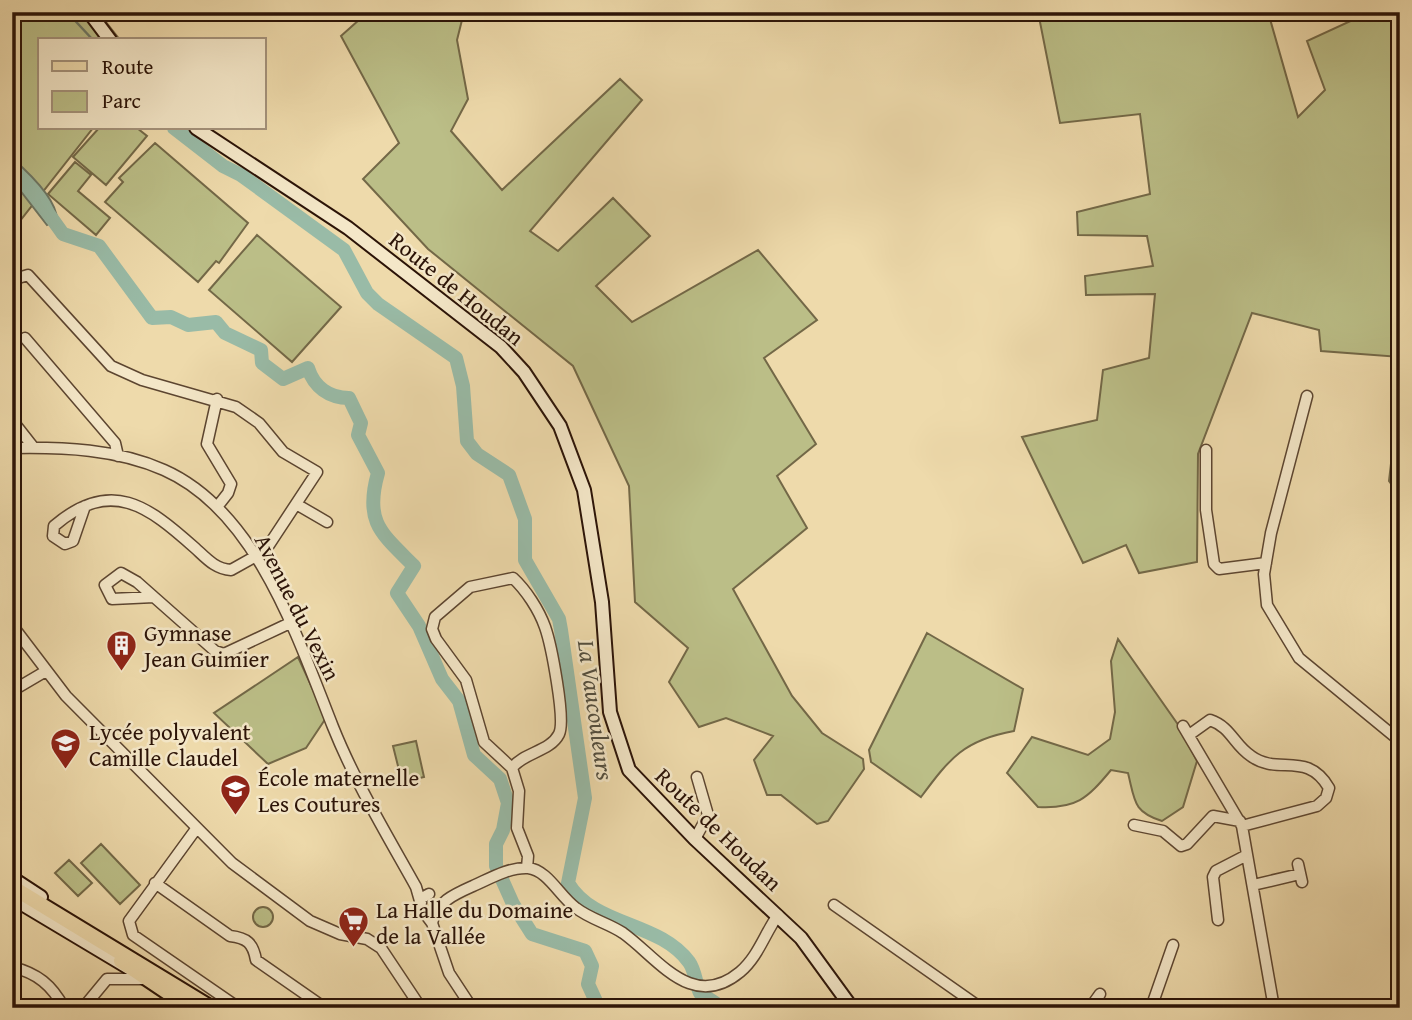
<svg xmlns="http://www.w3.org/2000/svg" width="1412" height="1020" font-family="'Gentium Book Plus',serif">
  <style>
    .green { fill: #bbbe87; stroke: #736847; stroke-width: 2 }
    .water { fill: #99bba7; stroke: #6d7867; stroke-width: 2 }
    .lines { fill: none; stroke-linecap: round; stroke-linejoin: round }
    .stream { stroke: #6d7867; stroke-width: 2.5 }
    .river { stroke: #99bba7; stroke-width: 14 }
    .street-casing { stroke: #5c4530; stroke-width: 13 }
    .secondary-casing { stroke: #2b1307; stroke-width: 16 }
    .primary-casing { stroke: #2b1307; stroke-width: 18 }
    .street { stroke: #f4e7c8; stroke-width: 10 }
    .secondary { stroke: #f4e7c8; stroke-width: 12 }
    .primary { stroke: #eedaab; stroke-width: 14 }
    .labels { text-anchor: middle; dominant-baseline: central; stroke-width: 5; stroke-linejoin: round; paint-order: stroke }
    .street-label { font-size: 23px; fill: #2b1307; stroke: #f4e7c8 }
    .poi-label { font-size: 23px; fill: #2b1307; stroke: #f4e7c8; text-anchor: start }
    .water-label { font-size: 24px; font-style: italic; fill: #524e3f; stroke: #f4e7c8 }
  </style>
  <rect width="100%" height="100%" fill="#eedaab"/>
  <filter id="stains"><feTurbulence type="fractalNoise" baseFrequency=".00286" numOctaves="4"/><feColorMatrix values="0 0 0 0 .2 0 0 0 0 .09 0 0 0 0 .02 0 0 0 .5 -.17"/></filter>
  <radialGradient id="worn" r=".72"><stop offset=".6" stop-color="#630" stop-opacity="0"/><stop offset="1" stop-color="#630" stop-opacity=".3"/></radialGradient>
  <path class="green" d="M12 12H98L120 40H40V128H93L12 231Z
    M356 12H464L457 40 468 99 451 131 502 190 620 79 642 100 530 231 558 251 613 198 650 236 596 286 632 322 758 250 817 320 764 358 816 444 777 476 807 528 733 589 792 696 822 733 863 759 864 769 828 821 817 824 781 795H767L754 760 773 736 726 718 699 727 669 682 688 648 635 602 629 486 573 366 428 249 363 179 399 143 341 36 360 19Z
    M1038 12H1268L1298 117 1325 90 1307 41 1370 12H1400V357L1321 351 1319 330 1252 313 1198 454 1197 562 1139 573 1126 545 1083 563 1022 437 1097 420 1103 370 1149 358 1155 294 1086 295 1085 276 1153 266 1147 236 1078 235 1077 212 1150 194 1140 114 1060 123Z
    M99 128H137L147 136 106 185 73 157Z
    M155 143 248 223 219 263 216 261 198 282 105 202 123 182 119 178Z
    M75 162 91 175 78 191 110 218 96 235 48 194Z
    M257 235 341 307 292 362 209 290Z
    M1400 385V496L1389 481Z
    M927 633 1023 689 1014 731C964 740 950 758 921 797L871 762 869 750Z
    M1118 639 1179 726 1197 761 1183 807 1162 821C1133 812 1135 801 1128 773L1111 770C1087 799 1076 809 1038 807L1007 773 1032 737 1088 755 1110 739 1115 712 1111 661Z
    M298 657 326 718 306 748 268 764 214 713Z
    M416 741 424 777 402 782 393 746Z
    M101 844 140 885 120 904 81 863Z
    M69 860 92 883 78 896 55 873Z
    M253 917a10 10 0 1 1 20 0a10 10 0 1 1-20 0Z"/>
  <path class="water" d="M12 158C28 172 57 199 57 220L47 225 12 180Z"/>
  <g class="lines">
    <path class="stream" d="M67 12 93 40"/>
    <path class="river" d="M174 128 223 166 241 175 344 250 367 293 378 304 456 358 463 386 467 441 477 454 509 475 525 519V560L559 619 561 630 585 798 568 883C594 927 659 921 689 962 695 970 696 984 700 993L723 1008
      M43 206 63 234 99 246 152 318 171 317 188 325 216 322 225 333 261 350 262 363 283 379 308 368C314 387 329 398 349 398L361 423 358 435 378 473C364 522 381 533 414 566L397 593 419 626 442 679 459 701 474 755 500 779 508 803 503 830 496 844V866L513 904 532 934 585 951 592 966 588 984 599 1008"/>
    <defs>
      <path id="street" d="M18 278 28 275 111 366 142 380 236 407 259 423 283 452 317 472 265 551 231 570C215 569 206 558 195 548 148 506 111 477 54 526L53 536 65 544 73 541 85 506
        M25 338 115 443 118 456
        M1307 396 1271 533 1264 574 1267 605 1299 658 1400 741
        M12 420 34 448
        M12 448C63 447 117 449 164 470 257 511 298 639 333 727 355 782 387 835 416 887L420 901
        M1206 450V510L1214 564 1219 569 1266 563
        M296 504 327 522
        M217 507 228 493 231 484 207 444 217 399
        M154 597 112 599 105 585 121 573 137 582 215 651 224 654 290 623
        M12 625 66 696 232 863 310 921 340 934 367 939 381 948 421 1008
        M12 691 46 671
        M1183 726 1242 826 1274 1008
        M1189 735 1210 720C1231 727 1234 745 1251 756 1278 776 1307 750 1329 788L1326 798 1317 806 1242 826
        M512 768C524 752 550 752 559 734 566 720 551 644 545 627 539 610 526 590 513 578L470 587 435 617 432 629 436 639 466 680 484 742 512 768 519 791 517 828 528 856 527 868
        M1134 825 1163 831 1181 846 1187 844 1213 816 1240 821
        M196 829 129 921 133 935 239 1008
        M695 839 708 815 697 777
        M1298 864 1302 882
        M155 883 230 936C247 938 253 943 256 960L325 1008
        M1253 885 1300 874
        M429 894 422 898 420 907 432 923 449 973 472 1008
        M834 905 981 1008
        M1218 920 1213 877 1216 871 1247 855
        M432 923C436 902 455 894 473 886 489 879 509 867 528 868 548 870 560 897 576 908 590 919 608 923 623 933 658 958 692 1012 740 972 758 957 765 933 778 915
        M12 967C37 973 52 985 64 1008
        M83 1008 107 979H145
        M372 1008H378
        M1090 1008 1100 994
        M1151 1008 1173 945
        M1396 1008 1400 1005"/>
      <path id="secondary" d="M89 12 110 40
        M196 128 348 228 501 347 524 372 560 426 584 490 602 602 610 712 629 770 695 839 801 938 852 1008
        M12 878 41 897
        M12 898 129 968"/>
      <path id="primary" d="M12 887 211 1008
        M121 961 191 1008"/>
    </defs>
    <use href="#street" class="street-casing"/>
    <use href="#secondary" class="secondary-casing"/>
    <use href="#primary" class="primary-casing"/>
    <use href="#street" class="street"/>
    <use href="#secondary" class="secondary"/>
    <use href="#primary" class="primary"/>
  </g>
  <defs>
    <symbol id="building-pin" viewBox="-11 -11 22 30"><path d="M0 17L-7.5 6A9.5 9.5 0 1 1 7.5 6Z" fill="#8f2418" stroke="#f4e7c8"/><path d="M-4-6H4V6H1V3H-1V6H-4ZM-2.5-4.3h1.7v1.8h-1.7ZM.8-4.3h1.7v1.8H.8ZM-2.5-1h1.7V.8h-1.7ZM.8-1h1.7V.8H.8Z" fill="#fff"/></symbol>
    <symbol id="school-pin" viewBox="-11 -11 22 30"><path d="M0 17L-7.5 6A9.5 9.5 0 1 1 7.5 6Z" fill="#8f2418" stroke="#f4e7c8"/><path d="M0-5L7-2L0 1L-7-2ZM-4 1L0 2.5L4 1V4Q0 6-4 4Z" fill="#fff"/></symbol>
    <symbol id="supermarket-pin" viewBox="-11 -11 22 30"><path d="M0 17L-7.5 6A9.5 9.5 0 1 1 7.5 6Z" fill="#8f2418" stroke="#f4e7c8"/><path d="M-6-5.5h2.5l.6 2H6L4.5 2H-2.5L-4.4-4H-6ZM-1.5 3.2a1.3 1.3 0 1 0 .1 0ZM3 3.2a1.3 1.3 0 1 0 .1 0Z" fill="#fff"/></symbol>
  </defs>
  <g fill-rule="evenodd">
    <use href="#building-pin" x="104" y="628" width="35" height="47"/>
    <use href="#school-pin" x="48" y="726" width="35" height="47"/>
    <use href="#school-pin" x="218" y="772" width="35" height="47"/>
    <use href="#supermarket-pin" x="336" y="904" width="35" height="47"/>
  </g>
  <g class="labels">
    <g class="street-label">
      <text transform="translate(457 288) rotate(39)">Route de Houdan</text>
      <text transform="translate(298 607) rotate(63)">Avenue du Vexin</text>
      <text transform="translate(719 829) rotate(44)">Route de Houdan</text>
    </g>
    <g class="poi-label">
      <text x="144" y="632">Gymnase<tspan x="144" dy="26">Jean Guimier</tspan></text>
      <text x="89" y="731">Lycée polyvalent<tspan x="89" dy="26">Camille Claudel</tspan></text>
      <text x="258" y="777">École maternelle<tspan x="258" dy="26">Les Coutures</tspan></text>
      <text x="376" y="909">La Halle du Domaine<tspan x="376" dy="26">de la Vallée</tspan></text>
    </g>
    <g class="water-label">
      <text transform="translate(596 710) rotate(82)">La Vaucouleurs</text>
    </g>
  </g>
  <rect width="1412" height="1020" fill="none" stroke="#eedaab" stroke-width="42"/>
  <rect x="14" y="14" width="1384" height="992" fill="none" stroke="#2b1307" stroke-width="3.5"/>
  <rect x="21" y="21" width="1370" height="978" fill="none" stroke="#2b1307" stroke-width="2"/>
  <rect x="38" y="38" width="228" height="91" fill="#f4e7c8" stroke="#a4927b" stroke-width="2"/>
  <rect x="52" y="61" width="35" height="10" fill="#eedaab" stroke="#a4927b" stroke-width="2"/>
  <text x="102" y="74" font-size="21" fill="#2b1307">Route</text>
  <rect x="52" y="91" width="35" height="21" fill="#bbbe87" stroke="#a4927b" stroke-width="2"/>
  <text x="102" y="108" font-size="21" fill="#2b1307">Parc</text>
  <rect width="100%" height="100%" filter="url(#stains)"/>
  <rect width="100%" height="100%" fill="url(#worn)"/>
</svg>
